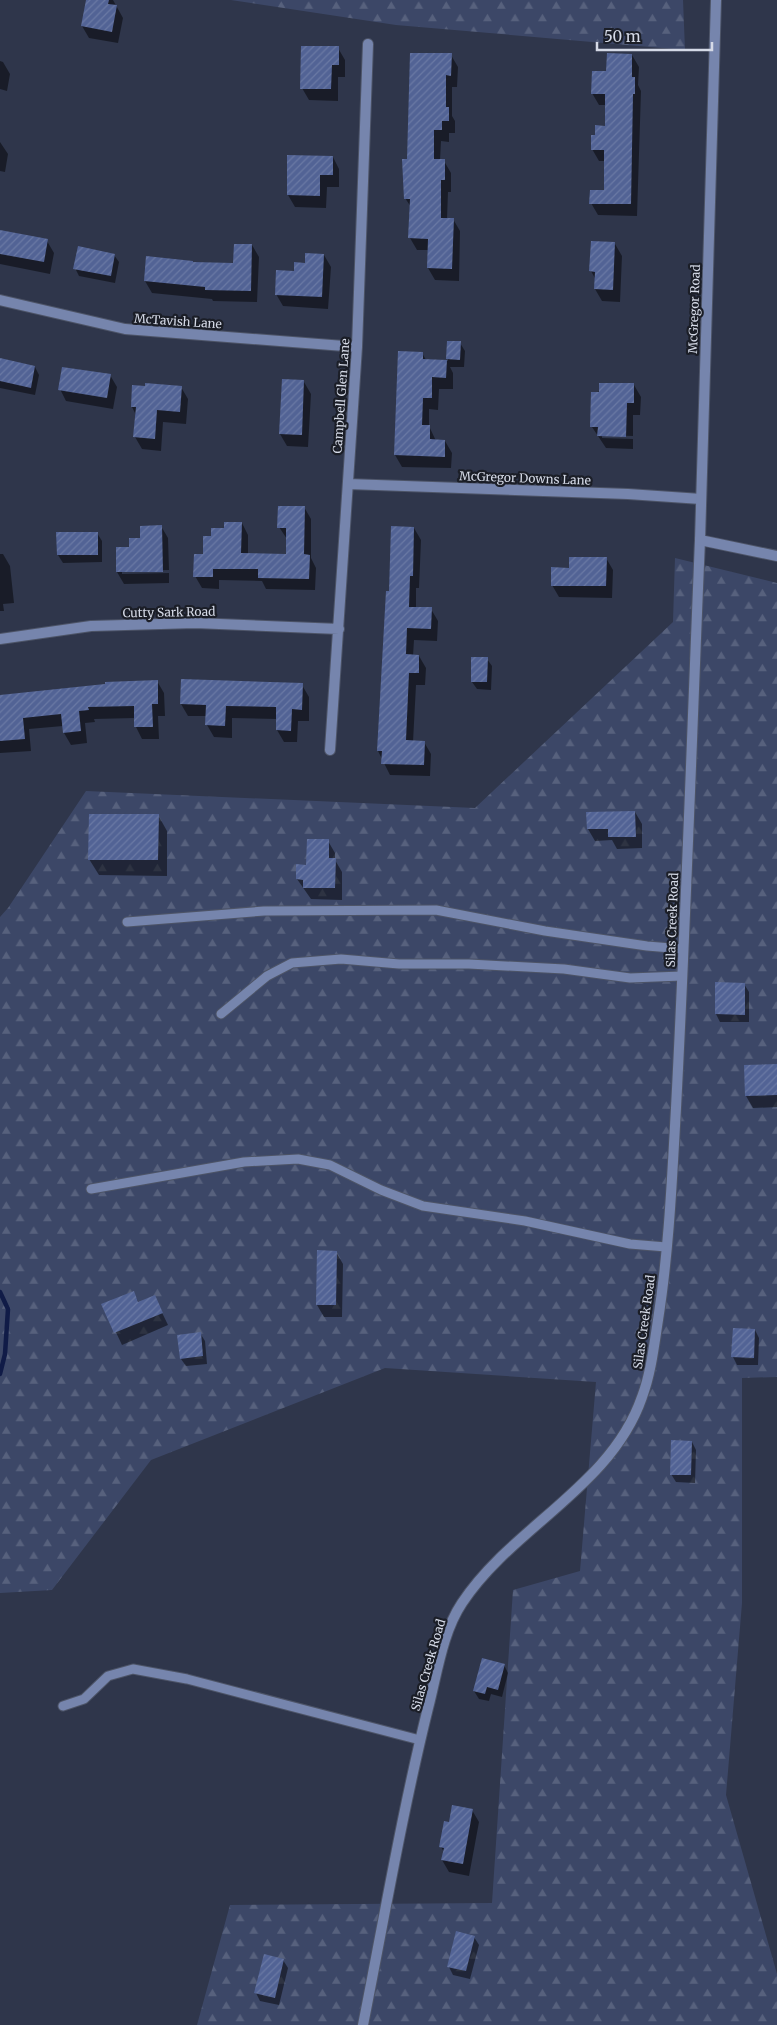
<svg xmlns="http://www.w3.org/2000/svg" width="777" height="2025" font-family="Merriweather,serif">
  <style>
    .forest { fill: url(#forest-firs) }
    .shadow { fill: #0007; fill-rule: evenodd }
    .lines { fill: none; stroke-linecap: round; stroke-linejoin: round }
    .stream { stroke: #101b47; stroke-width: 4.5 }
    .building { fill: url(#building-hatch) }
    .service-casing { stroke: #4d5467; stroke-width: 11 }
    .minor-casing { stroke: #4d5467; stroke-width: 12 }
    .tertiary-casing { stroke: #4d5467; stroke-width: 12 }
    .service { stroke: #7685ad; stroke-width: 9 }
    .minor { stroke: #7685ad; stroke-width: 10 }
    .tertiary { stroke: #7685ad; stroke-width: 10 }
    .labels { text-anchor: middle; dominant-baseline: central; stroke-width: 4.5; stroke-linejoin: round; paint-order: stroke }
    .street-label { font-size: 12px; fill: #d5dae7; stroke: #1b1e27 }
  </style>
  <defs>
    <pattern id="forest-firs" width="22" height="20" patternUnits="userSpaceOnUse" patternTransform="scale(1.25)"><rect width="22" height="20" fill="#3c4767"/><path d="M5 1l3.5 6h-7zM16 11l3.5 6h-7z" fill="#57617d"/></pattern>
    <pattern id="building-hatch" width="6" height="6" patternUnits="userSpaceOnUse" patternTransform="scale(1.25)"><rect width="6" height="6" fill="#526395"/><path d="M-1 1l2-2M0 6l6-6M5 7l2-2" fill="none" stroke="#6a79a4"/></pattern>
  </defs>
  <rect width="100%" height="100%" fill="#2f364b"/>
  <path class="forest" d="M231 0H683L685 50 396 25Z
    M675 558 777 583V1377L742 1378V1603L726 1795 777 1974V2025H197L230 1905 492 1903 513 1590 580 1571 596 1382 385 1368 151 1460 52 1590 0 1593V917L8 908 86 791 475 808 673 622Z"/>
  <path class="shadow" d="M87 0H113L123 18 118 43 89 38 82 26Z
    M338 48 345 60V77H338V101L309 100 302 88Z
    M451 55 458 67 457 87H452V116L455 121V133H449V142L441 141 440 161H444L451 173V192H448L447 219H453L460 231 459 281 435 280 428 268 429 250H417L410 238 411 207 405 198 408 160Z
    M632 55 639 67 638 85 641 91 637 216 598 215 591 203 605 191V161H599L592 149 596 137 607 127V105H599L592 93 608 73Z
    M0 61 3 62 10 74 7 91 0 89Z
    M0 142 8 154 5 172 0 171Z
    M289 157H333L339 169V187H327L326 208 295 207 288 195Z
    M0 231 47 241 54 253 50 274 0 264Z
    M615 244 622 256 620 302 602 301 595 289 596 280 591 271Z
    M252 245 259 257 257 302 213 301 212 299 152 293 145 281 193 264 235 265Z
    M114 255 119 262 115 283 79 276 75 268Z
    M324 255 331 267 328 309 283 306 276 294 295 272Z
    M448 342 460 343 465 351 464 367H450L453 373V389H439L438 410 429 409V426L436 441H445L452 453 451 468 402 467 395 455 422 353 426 360 448 361Z
    M0 359 35 367 39 375 35 395 0 388Z
    M110 375 117 387 113 409 66 401 60 389Z
    M304 382 311 394 308 447 287 446 280 434Z
    M634 385 641 397 640 415H633V449L606 448 592 427V393ZM602 435 633 436V439L602 438Z
    M181 387 188 399 186 424 163 422 161 451 142 449 135 437 136 415 132 407Z
    M304 507 311 519V558L316 568 315 590 266 589 262 581 219 580V589L202 588 195 576 212 537 242 523 248 535V554L287 555V539L279 527Z
    M161 526 168 538 169 570 122 571V574L169 573V583L124 584 117 572V548H130Z
    M414 528 421 540 419 588H416V608L431 609 438 621 437 641 414 640 413 656H419L426 668 425 685H416L413 742H424L431 754 430 776 390 775 378 751 383 655 390 592Z
    M97 533 102 541V562L63 563 58 555Z
    M0 554H3L10 566 14 603 3 604 4 611H0Z
    M606 558 613 570 612 598 559 597 552 585 570 569Z
    M487 659 492 666 491 690 477 689 472 682Z
    M157 681 164 693 165 716H158L159 739H142L136 727 135 718 94 719 95 722 85 723 87 743 71 745 64 733 63 726 29 729 31 751 0 753V717Z
    M302 685 309 697V721H298L297 742H284L277 730V719L232 718V738L214 737 207 725V716H188L181 704Z
    M635 812 642 824V848L617 849 612 840 595 841 588 829Z
    M158 815 167 831V876L99 875 89 859Z
    M328 841 335 853V860L342 872V900L311 899 297 879Z
    M716 984H744L749 992V1022H720L716 1014Z
    M777 1065V1107L753 1108 746 1096Z
    M336 1252 343 1264 342 1317H324L317 1305Z
    M133 1292 139 1303 154 1296 168 1325 122 1345 103 1305Z
    M755 1330 759 1338 758 1365H737L733 1357Z
    M200 1333 205 1341 207 1364 186 1366 181 1359Z
    M692 1442 696 1450 695 1483 676 1482 671 1474Z
    M504 1665 508 1673 502 1697 491 1694 489 1701 479 1699 474 1691Z
    M472 1810 479 1822 469 1876 449 1872 442 1860 444 1852 441 1847 450 1823Z
    M474 1937 479 1945 470 1979 453 1975 449 1967Z
    M283 1960 288 1968 279 2005 260 2001 256 1993Z"/>
  <g class="lines">
    <path class="stream" d="M0 1292 8 1309 5 1354 0 1374"/>
  </g>
  <path class="building" d="M86 0H109L108 4 117 5 112 32 81 26Z
    M301 46H339V65H332L331 89H300Z
    M410 53H452L451 76 446 75V107H449V121H442V130H434V159H445V180H441V218H454L452 269 427 268 428 239 408 238 410 199H404L402 159H407Z
    M607 53 632 54V77H635V94H633L631 204H589L590 190H604V150H591V135H595V125L605 126V94H591L592 71H606Z
    M287 155 333 156V175H320V196L287 195Z
    M0 230 48 239 44 262 0 254Z
    M591 241 615 242 613 290 594 289 595 272 589 271Z
    M234 244H252L251 291 205 290V287L144 281 146 256 193 261V262L233 263Z
    M78 246 115 254 111 276 73 269Z
    M305 253 324 254 322 297 275 295 276 270 294 271V262L305 263Z
    M447 341H461L460 360 446 359Z
    M398 351 423 352V359L447 360 446 378 432 377V398H423L422 425H430V439L445 440V457L394 455Z
    M0 358 35 366 31 388 0 381Z
    M62 367 111 374 107 398 58 390Z
    M282 379 304 380 302 435 279 434Z
    M145 383 182 386 180 412 157 410 155 439 133 437 136 407H131L132 385 145 386Z
    M599 383H634V403H627L626 437 597 436 598 427H590L591 392H599Z
    M278 506H305L304 554 310 555 309 579 258 578V569H213V577H193L194 554H203V536H211V528H224V522H242L241 553 286 554V528H277Z
    M162 525 163 572H116V547H129V538H140V526Z
    M391 526 414 527 413 576H410L409 607H432L431 629 407 628 406 654 419 655V673H409L406 740 425 741 424 765 381 764 382 751H377L386 591H389Z
    M56 532H98V555H57Z
    M569 557H607L606 586H551V567L569 568Z
    M471 657H488L487 682H471Z
    M181 679 303 683 302 710 292 709 291 731 276 730V707L226 706 225 726 205 725 206 705 180 704Z
    M158 680V704H152L153 727H134V706L88 707 89 710 79 711 81 731 63 733 61 714 23 718 25 739 0 741V695L105 684V682Z
    M635 811 636 837H608V829H587L586 812Z
    M89 814H159L158 860H88Z
    M307 839H329V858H336L335 888H303V880L296 879V864L306 865Z
    M715 982 745 983V1015L715 1014Z
    M777 1064V1095L745 1096 744 1065Z
    M317 1250 337 1251 336 1305H316Z
    M134 1291 138 1302 155 1295 163 1313 114 1333 101 1304Z
    M733 1328 755 1329 754 1358 731 1357Z
    M201 1332 203 1356 180 1359 177 1335Z
    M671 1440 692 1441 691 1475H670Z
    M482 1658 505 1664 498 1690 487 1687 485 1694 473 1691Z
    M452 1805 473 1809 463 1864 441 1860 444 1848 439 1847 444 1821 449 1822Z
    M456 1931 475 1936 466 1971 447 1967Z
    M264 1954 284 1959 275 1998 254 1993Z"/>
  <g class="lines">
    <defs>
      <path id="service" d="M127 922 264 911 436 910 545 931 647 946 683 949
        M221 1014 267 976 292 963 341 959 399 964H469L564 969 630 978 682 976
        M91 1189 244 1162 298 1159 330 1165 381 1190 423 1206 525 1221 630 1244 666 1247
        M63 1706 84 1699 108 1676 133 1669 187 1679 420 1740"/>
      <path id="minor" d="M0 300 125 329 357 347
        M348 484 628 494 701 499
        M0 639 91 626 195 623 339 629
        M330 750 357 347 368 44
        M363 2025C384 1919 402 1813 428 1708 437 1674 442 1633 462 1603 512 1527 611 1487 642 1397 651 1373 654 1346 658 1320 669 1250 672 1179 676 1108 686 919 692 729 700 540"/>
      <path id="tertiary" d="M716 0 700 540 777 556"/>
    </defs>
    <use href="#service" class="service-casing"/>
    <use href="#minor" class="minor-casing"/>
    <use href="#tertiary" class="tertiary-casing"/>
    <use href="#service" class="service"/>
    <use href="#minor" class="minor"/>
    <use href="#tertiary" class="tertiary"/>
  </g>
  <g class="labels">
    <g class="street-label">
      <text transform="translate(694 309) rotate(-88)">McGregor Road</text>
      <text transform="translate(178 321) rotate(4)">McTavish Lane</text>
      <text transform="translate(341 396) rotate(-86)">Campbell Glen Lane</text>
      <text transform="translate(525 478) rotate(2)">McGregor Downs Lane</text>
      <text transform="translate(169 612) rotate(-1)">Cutty Sark Road</text>
      <text transform="translate(672 920) rotate(-88)">Silas Creek Road</text>
      <text transform="translate(644 1322) rotate(-82)">Silas Creek Road</text>
      <text transform="translate(428 1665) rotate(-74)">Silas Creek Road</text>
    </g>
  </g>
  <path d="M597 42v8h115v-8" fill="none" stroke="#d5dae7" stroke-width="2.5"/>
  <text x="604" y="42" font-size="15" fill="#d5dae7" stroke="#1b1e27" stroke-width="4" paint-order="stroke">50 m</text>
</svg>
